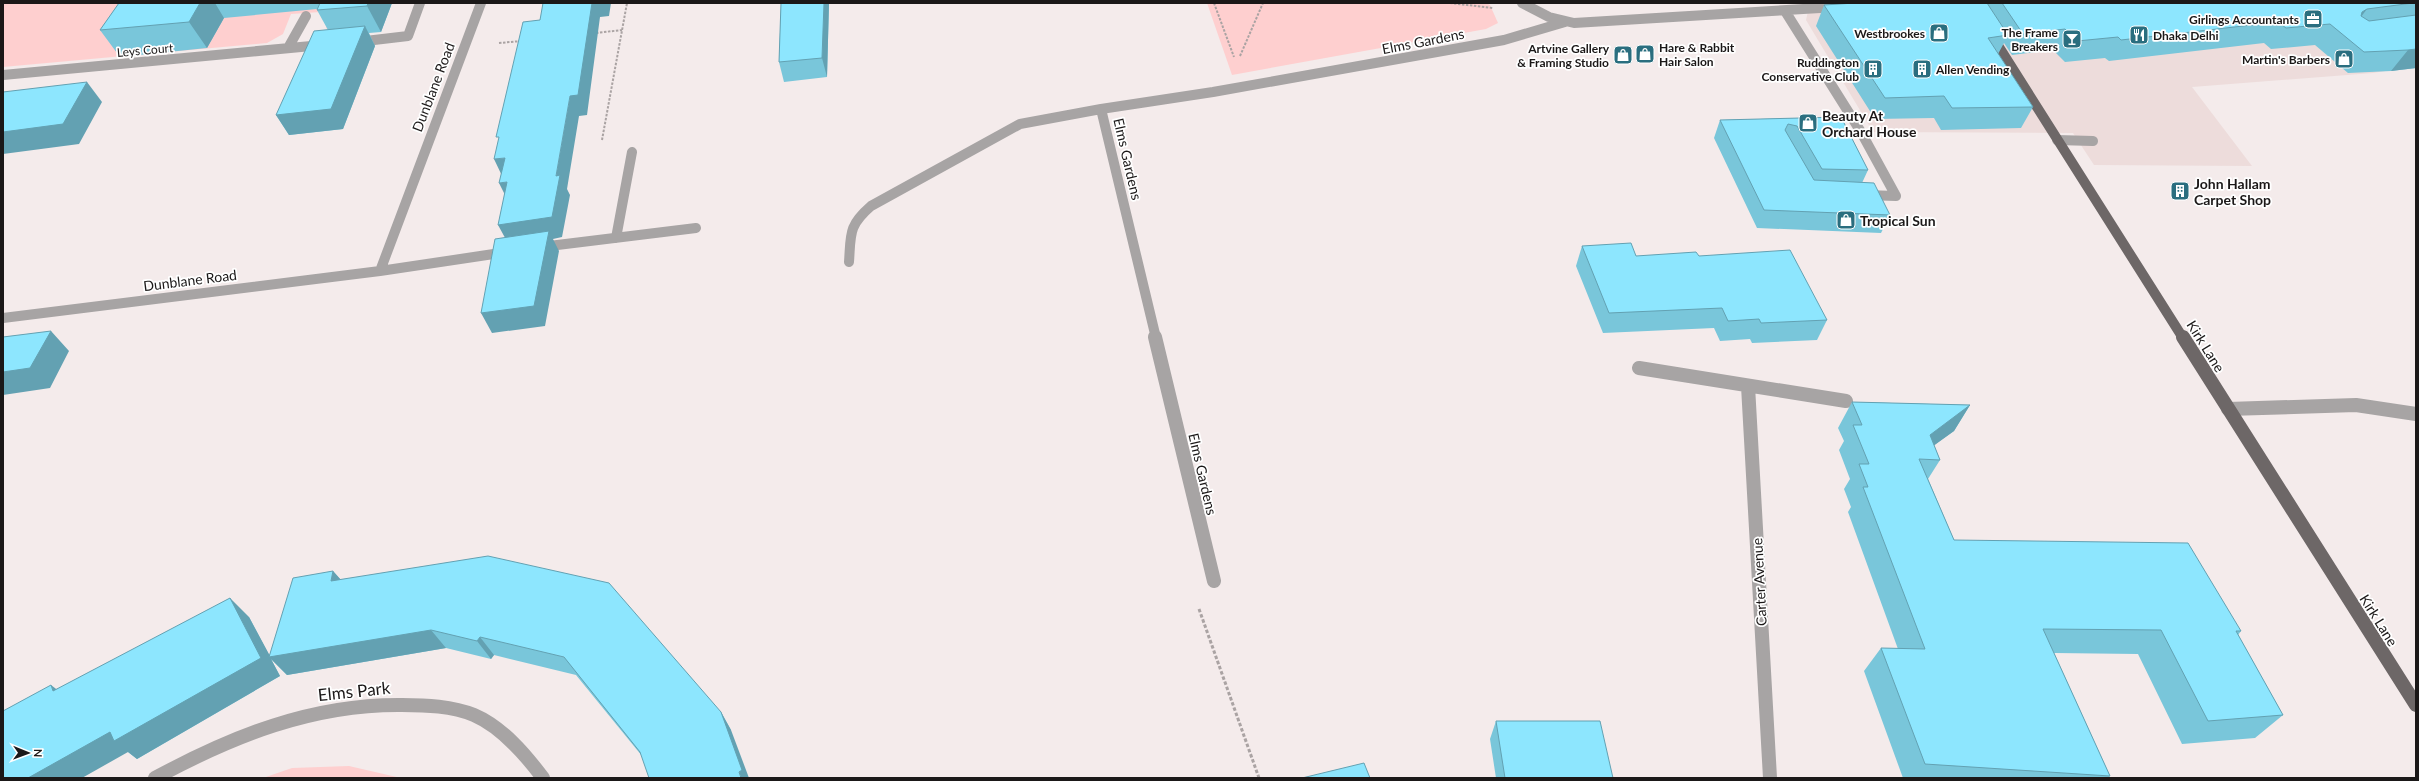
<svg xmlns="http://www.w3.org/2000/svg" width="2419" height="781" font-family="Lato,sans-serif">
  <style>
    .built { fill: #eddcdb }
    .green { fill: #fecfcf }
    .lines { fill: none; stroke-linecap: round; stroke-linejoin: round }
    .path-far1 { stroke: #aaa3a3; stroke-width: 2; stroke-dasharray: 2.5 1.5; stroke-linecap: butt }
    .path { stroke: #aaa3a3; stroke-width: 3; stroke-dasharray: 3.5 2; stroke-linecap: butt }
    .minor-far1 { stroke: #a7a4a4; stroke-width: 10 }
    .minor { stroke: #a7a4a4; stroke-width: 14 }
    .major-far1 { stroke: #6d6767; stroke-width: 10 }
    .major { stroke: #6d6767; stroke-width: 14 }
    .wall { fill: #79c6da }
    .shaded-wall { fill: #63a1b2 }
    .building { fill: #8de6fe; stroke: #63a1b2 }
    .labels { text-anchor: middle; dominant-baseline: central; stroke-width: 3.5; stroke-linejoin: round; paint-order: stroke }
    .far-poi-label { font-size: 12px; font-weight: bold; fill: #1b1818; stroke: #fff; text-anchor: end }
    .far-street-label { font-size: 12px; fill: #1b1818; stroke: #fff }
    .street-label { font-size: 14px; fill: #1b1818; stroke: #fff }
    .poi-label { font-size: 14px; font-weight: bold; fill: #1b1818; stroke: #fff; text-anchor: start }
    .near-street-label { font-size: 17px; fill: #1b1818; stroke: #fff }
  </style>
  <rect width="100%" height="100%" fill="#f4ebeb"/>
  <path class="built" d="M1810 3H2416V66L2373 73 2192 87 2252 166 2094 165 2073 133 1873 132 1806 20Z"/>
  <path class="green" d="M3 3H379L333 33 326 28 335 11 291 14 283 34 267 43 3 67Z
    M1207 3H1486L1490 5 1498 23 1486 29 1232 75Z
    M349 766 401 778H263L292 768Z"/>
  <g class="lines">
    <path class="path-far1" d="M1214 3 1234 57
      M1450 3 1493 8
      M596 33 622 30
      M499 43 522 41
      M1240 56 1263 3
      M602 140 627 3"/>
    <path class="path" d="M1199 609 1259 778"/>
    <path class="minor-far1" d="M1522 3 1549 17 1574 23 1837 7
      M1785 11 1861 132 1896 196
      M357 42 408 36 420 3
      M288 48 306 16
      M3 75 322 45
      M2057 140 2093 141
      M1865 195 1896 196
      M616 238 632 152
      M541 247 696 228
      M849 262C851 234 848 226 871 206L1020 124 1101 109
      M380 271 481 3
      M3 318 380 271 507 252
      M1156 338 1101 109 1213 92 1504 40 1565 22"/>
    <path class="minor" d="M1155 337 1214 581
      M1639 368 1846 401
      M1748 386 1770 778
      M2228 409 2356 405 2416 414
      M155 778C233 736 312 704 402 705 426 705 452 706 474 715 502 727 525 754 543 778"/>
    <path class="major-far1" d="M1992 36 2183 338"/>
    <path class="major" d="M2183 337 2416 705"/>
  </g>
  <path class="wall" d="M119 3H392L381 32 369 33 375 46 343 129 289 135 276 115 328 30 317 10V9L224 18 207 48 120 57 100 30Z
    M781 3H829L827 77 784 82 779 62Z
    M1844 3H2416V68L2391 71 2348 73 2315 45 2271 49 2264 43 2109 61 2105 58 2065 62 2053 50 2012 55 2004 43 1998 54 2033 107 2021 128 1941 130 1934 118 1875 119 1816 26 1824 5 1844 4Z
    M1841 117 1868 170 1862 183 1890 215 1881 233 1757 228 1714 138 1720 120Z
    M1582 246 1636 256H1699L1827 320 1817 340 1752 343 1750 339 1720 341 1714 328 1603 333 1576 266Z
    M1852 402 1970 405 1954 431 1934 445 1940 460 1928 479 1954 540 2241 631 2238 635 2283 715 2255 738 2182 744 2138 654 2054 653 2110 776 2108 778H1903L1864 671 1881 648 1898 649 1848 512 1851 507 1844 489 1850 479 1839 450 1844 441 1838 428Z
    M333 571 340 579 721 712 731 730 642 756 576 675 494 655 491 659 446 648 287 675 271 659 280 676 137 759 128 752 51 685 57 690 249 617 269 655Z
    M1496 721 1613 778H1496L1490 739Z"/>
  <path class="shaded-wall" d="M200 3H215L224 18 207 48 189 22Z
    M368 3H392L381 32 367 6Z
    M592 3H611L609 16 600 17 587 115 579 116 567 189 570 195 562 237 553 239 559 251 545 326 492 333 481 313 509 245 498 225 556 176 570 96Z
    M824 3H829L827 77 822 58Z
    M2367 9 2351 30 2362 12Z
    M365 26 375 46 343 129 289 135 276 115Z
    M2416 49V68L2391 71 2408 50Z
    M87 82 102 102 79 144 3 154V132Z
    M505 158 504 180 494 159Z
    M507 182 509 203 499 183Z
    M51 331 69 351 50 388 3 395V372Z
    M1970 405 1954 431 1914 460 1930 435Z
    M333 571 350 590 331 581Z
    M230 598 249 617 270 656 431 630 446 648 287 675 271 659 280 676 137 759 128 752 82 778H28Z
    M480 637 494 655 491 659 477 641Z
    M51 685 74 703 53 691Z
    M721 712 731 730 749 778H741Z"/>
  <path class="building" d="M119 3H200L189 22 100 30Z
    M320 3H368L367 6 317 10Z
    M543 3H592L578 95 570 96 556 176 560 175 552 217 498 225 507 182 499 183 505 158 494 159 499 137H496L523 22 540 20Z
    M781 3H824L822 58 779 62Z
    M1855 3H1987L2008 35 1988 38 2033 107 1952 108 1944 96 1885 98 1824 5Z
    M2002 3H2413L2367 9 2362 12 2361 16 2369 21 2416 15V49L2408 50 2364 52 2330 24 2286 28 2278 22 2121 40 2118 37 2077 41 2065 29 2023 34Z
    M365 26 331 109 276 115 314 31Z
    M87 82 63 124 3 132V92Z
    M1841 117 1868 170 1822 169 1797 126 1788 124 1785 130 1814 180 1874 183 1890 215 1764 210 1720 120Z
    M549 231 534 306 481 313 495 239Z
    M1631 243 1636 256 1696 252 1699 256 1790 250 1827 320 1761 323 1759 319 1728 321 1722 308 1609 313 1582 246Z
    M51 331 30 368 3 372V337Z
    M1852 402 1970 405 1930 435 1940 460 1919 459 1954 540 2188 543 2241 631H2236L2283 715 2208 721 2161 630 2043 629 2110 776 1925 764 1881 648 1925 649 1863 487H1868L1859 464H1869L1853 425H1862Z
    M488 556 609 583 721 712 742 770 739 772 741 778H649L640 752 564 657 480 637 477 641 431 630 269 657 293 578 333 571 331 581Z
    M230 598 261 658 114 741 110 732 28 778H3V711L51 685 53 691Z
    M1496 721H1600L1613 778H1505Z
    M1364 763 1370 778H1302Z"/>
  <defs>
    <symbol id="office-square" viewBox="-11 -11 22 22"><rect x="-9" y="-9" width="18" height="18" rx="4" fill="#2a6e7f" stroke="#fff"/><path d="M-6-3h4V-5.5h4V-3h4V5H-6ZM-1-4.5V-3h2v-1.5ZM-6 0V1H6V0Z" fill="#fff"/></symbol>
    <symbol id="shop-square" viewBox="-11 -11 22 22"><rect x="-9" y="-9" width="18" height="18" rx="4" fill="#2a6e7f" stroke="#fff"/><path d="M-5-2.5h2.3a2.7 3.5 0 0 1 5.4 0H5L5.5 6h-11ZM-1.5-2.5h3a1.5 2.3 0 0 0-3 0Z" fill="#fff"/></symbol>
    <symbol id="restaurant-square" viewBox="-11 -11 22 22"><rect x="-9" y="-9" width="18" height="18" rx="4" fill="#2a6e7f" stroke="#fff"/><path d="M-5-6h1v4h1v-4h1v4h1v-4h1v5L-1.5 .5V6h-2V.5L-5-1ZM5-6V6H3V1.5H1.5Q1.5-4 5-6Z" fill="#fff"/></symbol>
    <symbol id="bar-square" viewBox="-11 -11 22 22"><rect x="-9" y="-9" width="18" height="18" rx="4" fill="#2a6e7f" stroke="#fff"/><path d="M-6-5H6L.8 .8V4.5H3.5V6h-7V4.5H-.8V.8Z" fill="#fff"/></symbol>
    <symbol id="building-square" viewBox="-11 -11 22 22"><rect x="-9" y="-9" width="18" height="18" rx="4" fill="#2a6e7f" stroke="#fff"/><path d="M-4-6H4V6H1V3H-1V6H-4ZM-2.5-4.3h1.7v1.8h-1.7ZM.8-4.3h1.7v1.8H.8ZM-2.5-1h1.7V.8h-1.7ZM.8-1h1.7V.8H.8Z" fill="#fff"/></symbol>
  </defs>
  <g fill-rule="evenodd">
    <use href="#office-square" x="2302" y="8" width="22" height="22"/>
    <use href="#shop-square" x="1928" y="22" width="22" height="22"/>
    <use href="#restaurant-square" x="2128" y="24" width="22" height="22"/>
    <use href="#bar-square" x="2061" y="28" width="22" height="22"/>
    <use href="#shop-square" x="1634" y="43" width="22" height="22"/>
    <use href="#shop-square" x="1612" y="44" width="22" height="22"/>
    <use href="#shop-square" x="2333" y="48" width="22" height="22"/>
    <use href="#building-square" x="1862" y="58" width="22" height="22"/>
    <use href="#building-square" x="1911" y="58" width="22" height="22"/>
    <use href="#shop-square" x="1797" y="112" width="22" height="22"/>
    <use href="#building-square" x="2169" y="180" width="22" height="22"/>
    <use href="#shop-square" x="1835" y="209" width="22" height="22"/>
  </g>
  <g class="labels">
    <g class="far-poi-label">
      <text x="2299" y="19">Girlings Accountants</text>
      <text x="2058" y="32">The Frame<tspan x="2058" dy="14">Breakers</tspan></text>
      <text x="1925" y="33">Westbrookes</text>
      <text x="2153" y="35" text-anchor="start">Dhaka Delhi</text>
      <text x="1659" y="47" text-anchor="start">Hare &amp; Rabbit<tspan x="1659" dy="14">Hair Salon</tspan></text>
      <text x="1609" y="48">Artvine Gallery<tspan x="1609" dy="14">&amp; Framing Studio</tspan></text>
      <text x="2330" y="59">Martin's Barbers</text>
      <text x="1859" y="62">Ruddington<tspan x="1859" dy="14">Conservative Club</tspan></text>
      <text x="1936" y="69" text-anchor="start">Allen Vending</text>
    </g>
    <g class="far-street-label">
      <text transform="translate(145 50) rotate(-5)">Leys Court</text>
    </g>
    <g class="street-label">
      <text transform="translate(1423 41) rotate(-11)">Elms Gardens</text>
      <text transform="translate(433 87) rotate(-69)">Dunblane Road</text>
      <text transform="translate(1128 159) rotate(77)">Elms Gardens</text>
      <text transform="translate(190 280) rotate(-7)">Dunblane Road</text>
      <text transform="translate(2206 346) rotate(58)">Kirk Lane</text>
      <text transform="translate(1203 474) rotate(77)">Elms Gardens</text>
      <text transform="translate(1759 582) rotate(-93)">Carter Avenue</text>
      <text transform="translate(2379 620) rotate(58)">Kirk Lane</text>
    </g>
    <g class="poi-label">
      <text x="1822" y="115">Beauty At<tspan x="1822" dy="16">Orchard House</tspan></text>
      <text x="2194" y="183">John Hallam<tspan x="2194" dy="16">Carpet Shop</tspan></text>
      <text x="1860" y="220">Tropical Sun</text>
    </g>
    <g class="near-street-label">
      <text transform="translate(354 691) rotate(-6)">Elms Park</text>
    </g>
  </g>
  <rect width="2419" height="781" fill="none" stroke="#1b1818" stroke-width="8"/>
  <g transform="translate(28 753) rotate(91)" stroke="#ffffff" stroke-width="3" paint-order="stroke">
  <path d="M0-3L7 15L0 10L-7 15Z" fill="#1b1818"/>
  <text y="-6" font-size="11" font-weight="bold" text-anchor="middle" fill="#1b1818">N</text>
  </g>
</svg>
